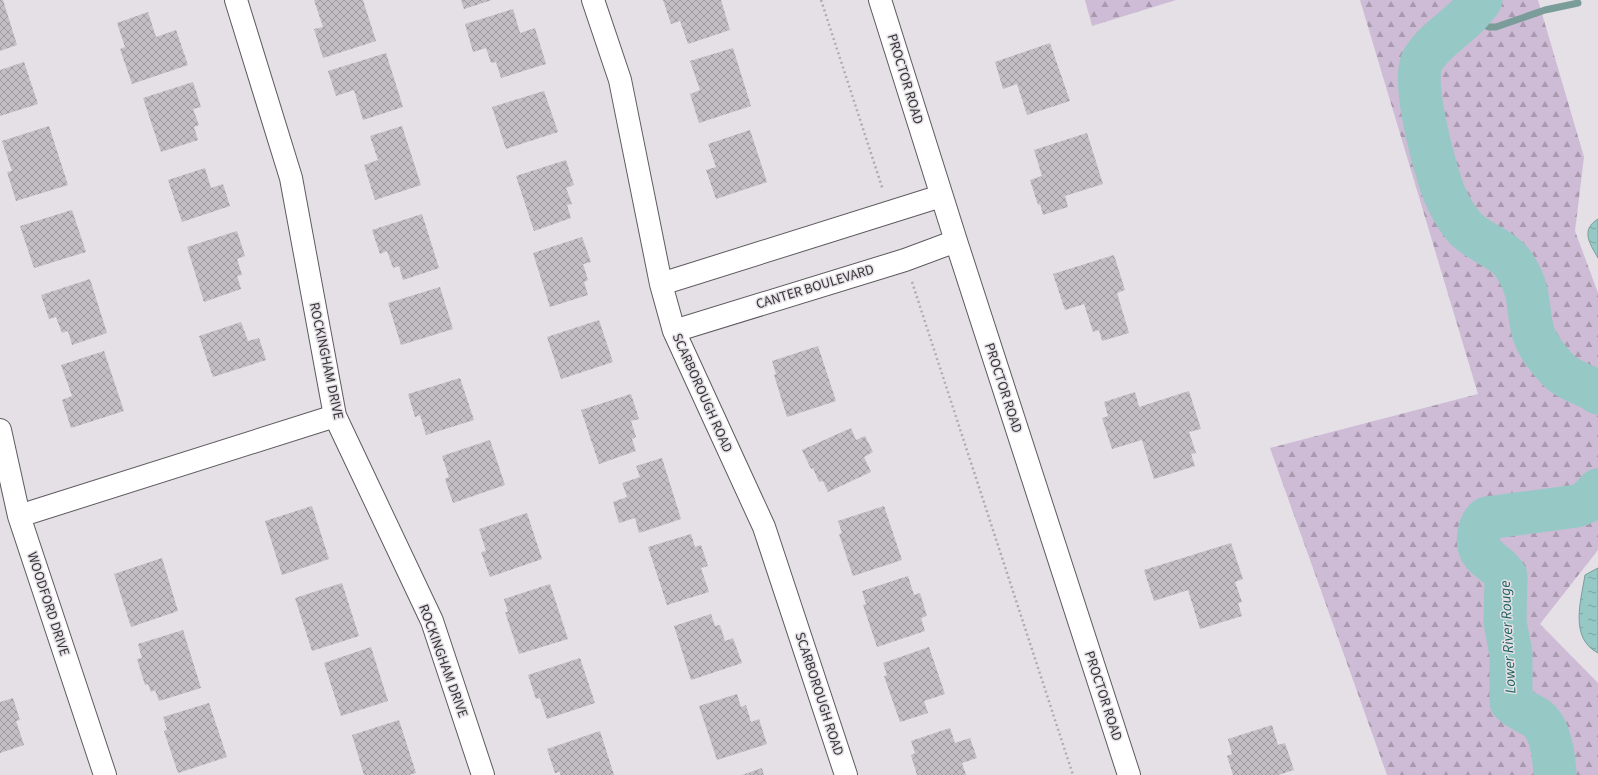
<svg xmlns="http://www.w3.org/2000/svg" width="1598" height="775" font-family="'Source Sans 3',sans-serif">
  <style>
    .forest { fill: url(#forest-firs) }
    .water { fill: url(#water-ripples); stroke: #7a9d9a }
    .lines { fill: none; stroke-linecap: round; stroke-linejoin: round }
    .stream { stroke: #7a9d9a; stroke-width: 7 }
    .river { stroke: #96c9c5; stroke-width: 43 }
    .building { fill: url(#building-cross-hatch) }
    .minor-casing { stroke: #5e5a5f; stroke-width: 24 }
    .path { stroke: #aeabaf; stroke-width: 2.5; stroke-dasharray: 2 3; stroke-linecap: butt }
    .minor { stroke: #fff; stroke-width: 22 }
    .labels { text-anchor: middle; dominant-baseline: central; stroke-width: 3; stroke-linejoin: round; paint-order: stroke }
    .street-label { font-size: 14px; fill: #373537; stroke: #e4e0e6 }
    .water-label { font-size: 15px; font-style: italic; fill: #1b605c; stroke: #e4e0e6 }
  </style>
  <defs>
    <pattern id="forest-firs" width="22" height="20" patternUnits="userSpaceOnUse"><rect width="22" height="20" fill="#cebbd6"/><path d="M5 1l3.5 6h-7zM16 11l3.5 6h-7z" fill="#a899ae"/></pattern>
    <pattern id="water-ripples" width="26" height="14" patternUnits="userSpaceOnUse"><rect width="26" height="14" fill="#96c9c5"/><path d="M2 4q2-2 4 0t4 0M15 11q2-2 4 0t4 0" fill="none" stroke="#7ba4a1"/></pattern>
    <pattern id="building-cross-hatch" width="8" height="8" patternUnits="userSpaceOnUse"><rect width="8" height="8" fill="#c2bec4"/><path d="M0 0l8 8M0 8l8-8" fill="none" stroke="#9e9ba0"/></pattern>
  </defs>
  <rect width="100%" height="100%" fill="#e4e0e6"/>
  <path class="forest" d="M1085 0H1176L1092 26Z
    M1360 0H1538L1584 157 1575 231 1598 293V550L1540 624 1598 683V775H1387L1270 448 1478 394Z"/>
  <path class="water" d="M1598 219V258C1590 244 1580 230 1598 219Z
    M1598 568V653C1569 638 1581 601 1585 575Z"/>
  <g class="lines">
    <path class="stream" d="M1466 17 1489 27H1496L1545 10 1578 3"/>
    <path class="river" d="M1481 0C1476 6 1471 13 1465 18 1452 31 1431 44 1422 61 1411 83 1435 169 1444 193 1449 205 1456 217 1464 227 1479 244 1504 247 1516 268 1530 291 1527 303 1532 328 1535 344 1548 359 1559 371 1569 381 1586 384 1598 393
      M1555 775C1554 757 1551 728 1535 717 1526 712 1518 709 1511 702V654L1505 622 1506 576C1500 566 1490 562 1483 554 1475 545 1478 525 1487 518L1577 506 1588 501 1598 490"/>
  </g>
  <path class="building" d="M0 0H3L17 45 0 51Z
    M314 0H363L376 41 323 58 314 29 323 27Z
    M461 0H492L464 9Z
    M663 0H721L730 30 688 44 680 21 671 24Z
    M513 9 520 33 535 28 546 64 501 78 496 62 491 63 486 48 473 52 465 24Z
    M148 12 156 37 176 30 188 65 132 84 120 49 125 47 117 23Z
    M1050 43 1070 101 1027 115 1017 84 1003 89 995 62Z
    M733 48 751 106 699 123 690 94 700 90 690 61Z
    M386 53 403 107 363 120 354 90 336 96 328 71Z
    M24 62 38 104 0 116V70Z
    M193 82 201 107 193 109 199 125 194 127 198 140 161 152 143 98Z
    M544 91 558 132 506 149 492 107Z
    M49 126 68 185 16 201 7 172 12 171 2 141Z
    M402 126 421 185 375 200 364 165 378 160 370 136Z
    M750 130 767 182 716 199 706 170 716 167 708 144Z
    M1087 133 1103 184 1065 196 1068 207 1043 215 1040 204 1038 205 1030 180 1042 176 1034 150Z
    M566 160 574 185 566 188 572 204 567 205 571 218 534 231 516 176Z
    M205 168 211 188 223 184 230 206 182 222 168 180Z
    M72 210 86 252 34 268 20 226Z
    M422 214 439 268 403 280 399 266 393 268 387 251 380 254 372 230Z
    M237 231 245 256 237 259 242 275 237 276 241 289 204 302 187 247Z
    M582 237 591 262 583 264 588 280 584 282 588 295 550 307 533 253Z
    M1114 255 1125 290 1117 293 1129 333 1102 341 1099 330 1093 332 1084 304 1065 310 1053 274Z
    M90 279 107 333 72 345 68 331 62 333 56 317 49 319 41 295Z
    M440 287 453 329 401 345 388 303Z
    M599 320 613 362 561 379 547 337Z
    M241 322 248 341 259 338 266 360 213 377 199 336Z
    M818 346 836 401 787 417 774 375 776 374 772 361Z
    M104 351 124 411 71 428 62 400 72 396 61 365Z
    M460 378 474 420 426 435 420 415 415 417 408 394Z
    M1189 391 1201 429 1189 432 1196 453 1191 454 1195 466 1154 479 1142 440 1112 449 1102 418 1108 416 1104 402 1135 392 1139 407Z
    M631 394 639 419 631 421 636 437 632 439 636 451 599 464 581 410Z
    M851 428 856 440 865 436 873 452 864 457 871 472 828 492 823 481 819 482 813 468 811 469 802 450Z
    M490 440 505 485 453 503 445 479 449 477 442 456Z
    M662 458 681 519 639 533 635 518 619 523 613 502 627 497 622 483 640 477 636 466Z
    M312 506 329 559 282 575 265 521Z
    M884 506 902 560 853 576 839 534 842 533 838 521Z
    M527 513 542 559 490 577 481 552 486 551 479 529Z
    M691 534 695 547 701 545 708 566 701 568 709 592 667 605 648 547Z
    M1231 543 1243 579 1235 582 1242 602 1238 603 1242 616 1200 629 1188 590 1154 601 1144 570Z
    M162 558 178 611 131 627 114 574Z
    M908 576 914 595 920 593 927 616 921 618 925 631 877 647 863 605 866 604 862 591Z
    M342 583 359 636 312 651 295 598Z
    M550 584 568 639 519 654 505 612H508L504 599Z
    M711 614 715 626 720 625 725 641 733 638 742 663 691 680 674 626Z
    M183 630 201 688 159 701 155 690 151 692 148 684 145 685 137 659 142 658 138 644Z
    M371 647 388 701 341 716 324 663Z
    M929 647 945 694 924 701 928 713 900 722 884 676 887 675 883 663Z
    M580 658 595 703 547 719 540 698 536 699 528 675Z
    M737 694 741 707 746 705 751 722 759 719 767 744 717 760 699 706Z
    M13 698 20 720 16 721 24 745 0 753V702Z
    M209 703 227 757 178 773 164 731 167 730 163 717Z
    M399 720 416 773 409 775H364L352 735Z
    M1272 725 1278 745 1285 743 1294 770 1278 775H1233L1227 756 1232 754 1228 739Z
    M950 728 955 743 970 738 977 758 962 763 966 775H917L911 755 915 753 911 741Z
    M600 731 614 775H560V772L555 773 547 749Z
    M762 768 764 775H742Z"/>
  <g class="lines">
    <defs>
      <path id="minor" d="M236 0 291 178 335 416 432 621 483 775
        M593 0 620 80 661 284 674 331 764 527 846 775
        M880 0 956 241 1129 775
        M661 284 941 196
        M674 331 905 260 956 241
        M0 430 19 516 105 775
        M19 516 335 416"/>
    </defs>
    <use href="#minor" class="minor-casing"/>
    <path class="path" d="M821 0 883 190
      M912 282 1073 775"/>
    <use href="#minor" class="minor"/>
  </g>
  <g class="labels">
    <g class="street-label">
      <text transform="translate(905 79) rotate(73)">PROCTOR ROAD</text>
      <text transform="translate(815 287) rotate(-17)">CANTER BOULEVARD</text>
      <text transform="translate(326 361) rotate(78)">ROCKINGHAM DRIVE</text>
      <text transform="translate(1003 388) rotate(72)">PROCTOR ROAD</text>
      <text transform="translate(702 393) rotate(66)">SCARBOROUGH ROAD</text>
      <text transform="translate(48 604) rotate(72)">WOODFORD DRIVE</text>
      <text transform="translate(443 661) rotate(70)">ROCKINGHAM DRIVE</text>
      <text transform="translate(819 694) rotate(72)">SCARBOROUGH ROAD</text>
      <text transform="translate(1103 696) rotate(72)">PROCTOR ROAD</text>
    </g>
    <g class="water-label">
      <text transform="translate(1508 637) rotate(-93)">Lower River Rouge</text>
    </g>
  </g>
</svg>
